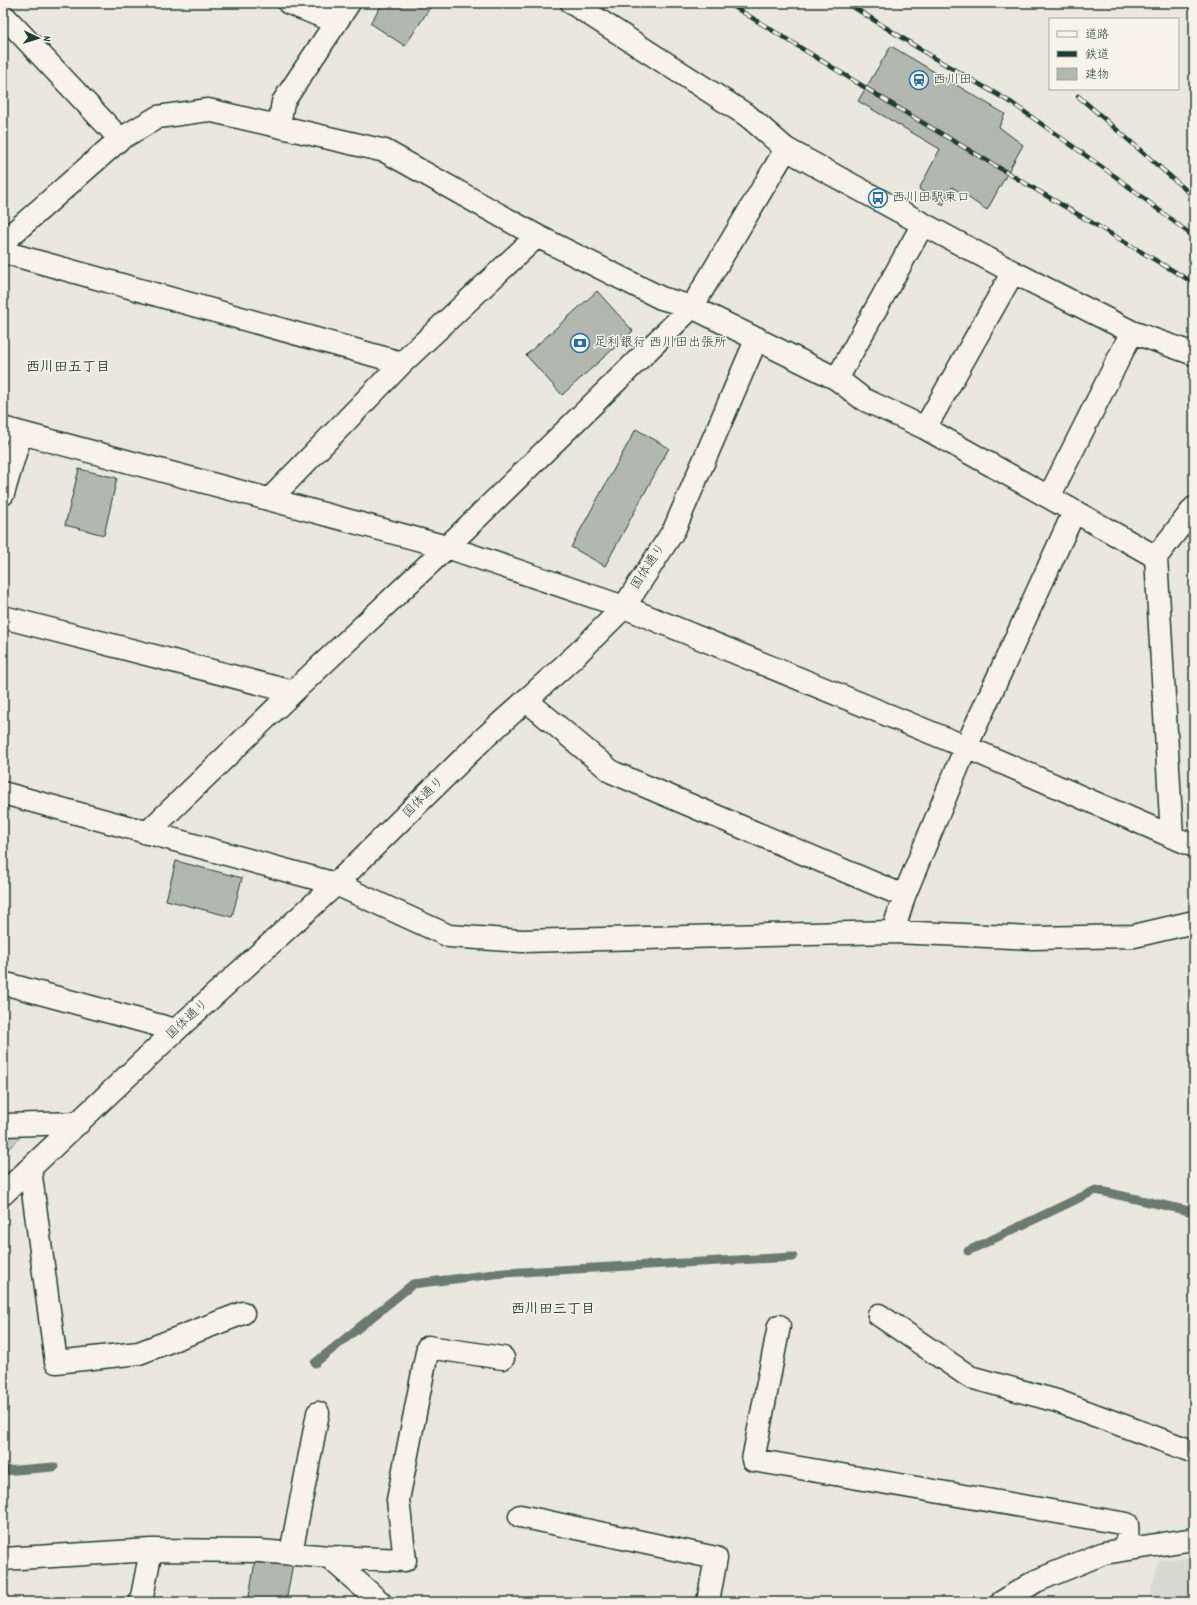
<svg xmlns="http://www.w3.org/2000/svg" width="1197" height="1605" font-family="Dekko,'Klee One',sans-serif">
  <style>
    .built { fill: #d9dacf }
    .green { fill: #c8ccc1; stroke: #74847a }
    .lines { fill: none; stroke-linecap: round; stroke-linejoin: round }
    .stream { stroke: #6a7c72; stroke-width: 9 }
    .building { fill: #b2b8ae; stroke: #1f3d34 }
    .street-casing { stroke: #1f3d34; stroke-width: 25 }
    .secondary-casing { stroke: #1f3d34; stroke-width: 25 }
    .street { stroke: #f7f3e8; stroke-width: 22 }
    .secondary { stroke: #f7f3e8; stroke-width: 22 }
    .rail-casing { stroke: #1f3d34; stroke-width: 4.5 }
    .rail { stroke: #f7f3e8; stroke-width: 3; stroke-dasharray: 9; stroke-linecap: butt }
    .labels { text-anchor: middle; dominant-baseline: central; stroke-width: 3; stroke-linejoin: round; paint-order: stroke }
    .poi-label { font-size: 13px; fill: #1f3d34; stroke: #f7f3e8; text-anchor: start }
    .street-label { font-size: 13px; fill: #1f3d34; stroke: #f7f3e8 }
    .neighbourhood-label { font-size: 14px; font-weight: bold; fill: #1f3d34; stroke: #f7f3e8 }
  </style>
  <rect width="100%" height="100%" fill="#eae8dd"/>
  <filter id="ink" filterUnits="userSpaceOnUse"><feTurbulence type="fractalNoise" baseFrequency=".025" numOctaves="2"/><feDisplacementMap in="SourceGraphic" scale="8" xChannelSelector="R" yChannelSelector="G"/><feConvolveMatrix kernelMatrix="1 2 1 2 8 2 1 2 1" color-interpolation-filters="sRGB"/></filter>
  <g filter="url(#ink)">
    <path class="built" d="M1194 1557V1602H1148L1159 1560Z"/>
    <path class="green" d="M3 1131H27L3 1154Z"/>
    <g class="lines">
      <path class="stream" d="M968 1251 1096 1190 1194 1212
        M315 1363 413 1284 503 1273 793 1257
        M3 1471 54 1467"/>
    </g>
    <path class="building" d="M383 3H433L405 46 370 23Z
      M891 46 1005 114 999 127 1023 145 987 210 952 187 943 205 919 189 940 149 858 101Z
      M597 291 633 331 562 395 526 355Z
      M636 429 669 448 605 566 571 547Z
      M79 469 117 478 104 535 65 525Z
      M176 861 242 878 232 917 166 900Z
      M256 1556 293 1563 286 1602H248Z"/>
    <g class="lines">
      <defs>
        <path id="street" d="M289 3 336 22
          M572 3 748 116 786 149
          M3 19 5 17 120 139
          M279 125 283 102 349 3
          M923 224 1013 272
          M3 242 120 139 158 117 208 110 385 151 537 236 661 298 692 307 447 547 293 692 3 617
          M3 252 402 363 537 236
          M837 379 863 399 925 428 1156 557 1194 508
          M3 428 447 547 624 607 966 747 1194 846
          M925 428 1013 272 1132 332 1194 354
          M3 494 21 433
          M1049 497 1132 332
          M270 499 402 363
          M1156 557 1172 837
          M526 700 612 772 904 896
          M3 793 336 884 449 936 522 941 893 932 1032 938 1134 936 1194 922
          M147 833 293 692
          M893 932 904 896 966 747 1074 512
          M3 983 176 1030
          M3 1125 79 1123
          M30 1169 56 1362 139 1353 243 1313
          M879 1315 970 1377 1057 1401 1194 1452
          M779 1326 753 1460 1127 1524 1128 1548
          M520 1516 716 1558 708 1602
          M151 1550 260 1551 329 1557 405 1560 398 1500 428 1347 503 1358
          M291 1553 318 1413
          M329 1557 380 1602
          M3 1559 151 1550 141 1602"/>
        <path id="secondary" d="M786 149 923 224 837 379 692 307Z
          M3 1194 176 1030 336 884 481 741 576 655 624 607 674 530 757 338
          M1002 1602 1036 1581 1104 1553 1194 1539"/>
      </defs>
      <use href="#street" class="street-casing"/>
      <use href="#secondary" class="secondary-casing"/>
      <use href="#street" class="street"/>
      <use href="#secondary" class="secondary"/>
      <defs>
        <path id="rail" d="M728 3 908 114 1194 283
          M847 3 934 58 1012 103 1116 177 1194 237
          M1078 96 1194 197"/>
      </defs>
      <use href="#rail" class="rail-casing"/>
      <use href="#rail" class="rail"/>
    </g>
  </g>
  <defs>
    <symbol id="station-ring" viewBox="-11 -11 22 22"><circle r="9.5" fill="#f7f3e8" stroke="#1f6fb2" stroke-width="1.5"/><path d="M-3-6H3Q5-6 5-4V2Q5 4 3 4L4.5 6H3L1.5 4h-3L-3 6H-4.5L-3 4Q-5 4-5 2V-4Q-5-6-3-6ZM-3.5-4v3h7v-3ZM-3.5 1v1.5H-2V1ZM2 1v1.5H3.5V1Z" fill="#1f6fb2"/></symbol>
    <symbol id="bus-ring" viewBox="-11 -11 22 22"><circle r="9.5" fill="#f7f3e8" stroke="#1f6fb2" stroke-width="1.5"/><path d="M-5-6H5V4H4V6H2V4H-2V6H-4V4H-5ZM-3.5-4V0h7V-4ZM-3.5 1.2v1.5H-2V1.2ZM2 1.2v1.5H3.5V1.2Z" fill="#1f6fb2"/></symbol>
    <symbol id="bank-ring" viewBox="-11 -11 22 22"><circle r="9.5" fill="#f7f3e8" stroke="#1f6fb2" stroke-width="1.5"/><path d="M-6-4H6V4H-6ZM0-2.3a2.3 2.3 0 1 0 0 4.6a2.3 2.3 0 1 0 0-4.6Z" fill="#1f6fb2"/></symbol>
  </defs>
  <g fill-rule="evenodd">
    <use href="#station-ring" x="908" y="69" width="22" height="22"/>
    <use href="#bus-ring" x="867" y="187" width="22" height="22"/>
    <use href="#bank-ring" x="569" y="332" width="22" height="22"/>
  </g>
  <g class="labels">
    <g class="poi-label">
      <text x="933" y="80">西川田</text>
      <text x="892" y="198">西川田駅東口</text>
      <text x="594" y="343">足利銀行 西川田出張所</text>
    </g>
    <g class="street-label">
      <text transform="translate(649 567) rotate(-57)">国体通り</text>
      <text transform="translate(424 798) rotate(-45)">国体通り</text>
      <text transform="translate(188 1020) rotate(-43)">国体通り</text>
    </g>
    <g class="neighbourhood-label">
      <text x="68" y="368">西川田五丁目</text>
      <text x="553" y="1310">西川田三丁目</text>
    </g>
  </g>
  <rect width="1197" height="1605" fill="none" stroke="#f7f3e8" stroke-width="16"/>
  <rect x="8" y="8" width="1181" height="1589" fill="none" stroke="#1f3d34" stroke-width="1.5" filter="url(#ink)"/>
  <rect x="1049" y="18" width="130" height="72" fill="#f7f3e8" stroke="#a1aaa0"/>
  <rect x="1057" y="31" width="20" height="6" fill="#f7f3e8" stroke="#a1aaa0"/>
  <text x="1085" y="38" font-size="12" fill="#1f3d34">道路</text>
  <rect x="1057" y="51" width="20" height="6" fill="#1f3d34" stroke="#a1aaa0"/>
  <text x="1085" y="58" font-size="12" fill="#1f3d34">鉄道</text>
  <rect x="1057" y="68" width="20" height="12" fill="#b2b8ae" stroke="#a1aaa0"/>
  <text x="1085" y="78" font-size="12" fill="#1f3d34">建物</text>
  <g transform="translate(38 38) rotate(94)" stroke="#f7f3e8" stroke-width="3" paint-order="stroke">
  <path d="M0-3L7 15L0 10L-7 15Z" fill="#1f3d34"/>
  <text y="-6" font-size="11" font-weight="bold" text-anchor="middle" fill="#1f3d34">N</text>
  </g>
</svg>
